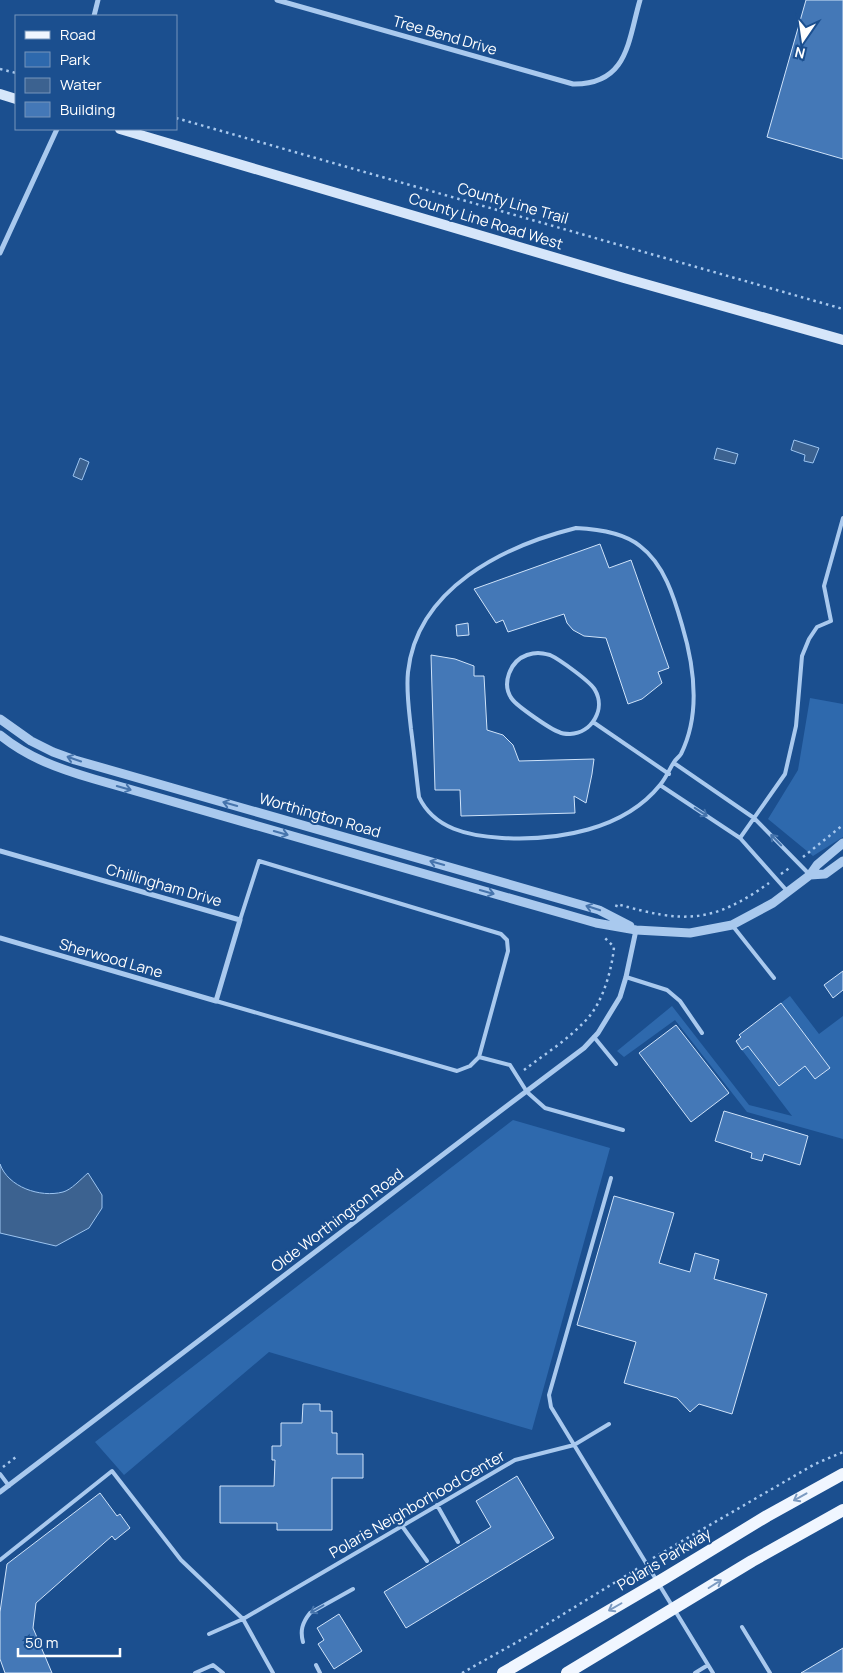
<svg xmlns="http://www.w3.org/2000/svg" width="843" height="1673" font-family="Manrope,sans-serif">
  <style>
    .green { fill: #2e69ad }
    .water { fill: #3c6290; stroke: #9cc4f0 }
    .building { fill: #4478b7; stroke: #cfe3fa }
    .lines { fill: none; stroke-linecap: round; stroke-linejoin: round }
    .path { stroke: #a9c9ee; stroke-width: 2.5; stroke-dasharray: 2.5 4; stroke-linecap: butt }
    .service { stroke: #a9c9ee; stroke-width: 4 }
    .minor { stroke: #a9c9ee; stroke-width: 5 }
    .tertiary { stroke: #a9c9ee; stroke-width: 9 }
    .secondary { stroke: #d6e6fa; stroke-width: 10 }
    .primary { stroke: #f0f6ff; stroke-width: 12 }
    .oneway { stroke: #4674ac }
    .oneway2 { stroke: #7b9ac1 }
    .labels { text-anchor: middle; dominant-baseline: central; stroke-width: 4; stroke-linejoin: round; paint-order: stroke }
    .street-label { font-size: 15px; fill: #fff; stroke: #1b4f8f }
  </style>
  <rect width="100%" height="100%" fill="#1b4f8f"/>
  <path class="green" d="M810 698 843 704V837L813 856 768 819 798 770Z
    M790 996 819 1034 843 1016V1139L747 1112 675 1020 624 1057 617 1051 672 1006 749 1105 792 1116 742 1050 748 1046 779 1086 805 1066 781 1003Z
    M513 1120 610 1148 532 1430 269 1352 124 1475 95 1442Z"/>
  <path class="water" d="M794 440 819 448 813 463 804 461 805 455 791 450Z
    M717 448 738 454 735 464 714 459Z
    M80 458 89 462 82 480 73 476Z
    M0 1164C8 1187 40 1198 63 1192 71 1190 81 1179 88 1173L102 1195V1208L89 1228 56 1246 0 1233Z"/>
  <path class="building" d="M806 0H843V159L767 137Z
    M600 544 609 568 631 560 669 668 658 672 662 683 642 699 628 704 606 638 584 636 573 630 567 623 564 614 508 632 503 620 496 623 474 589Z
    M468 623 469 635 457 636 456 625Z
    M431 655 455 659 474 666V676H484L487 730 503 735 513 745 519 761 594 759 592 774 586 803 574 796 575 813 461 816 460 790H435Z
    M843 971V990L833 998 824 985Z
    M781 1003 830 1068 815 1079 805 1066 779 1086 748 1046 742 1050 736 1041 741 1037 739 1035Z
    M676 1025 729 1093 691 1122 639 1053Z
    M724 1111 808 1136 800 1165 764 1154 762 1161 751 1158 752 1153 715 1141Z
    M614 1196 674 1213 659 1263 690 1272 695 1253 719 1260 714 1279 767 1294 732 1414 699 1404 690 1412 677 1398 624 1383 636 1342 577 1325Z
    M303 1404H320V1411H332V1433H337V1454H363V1478H332V1530H277V1523H220V1486H274L275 1460H272V1446H281V1423H302Z
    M517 1476 554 1538 406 1628 384 1592 491 1527 476 1501Z
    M100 1493 117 1516 120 1514 130 1528 115 1540 112 1536 36 1603 33 1628 52 1673H5L0 1659V1612L7 1564Z
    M339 1614 362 1651 334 1669 318 1644 324 1640 317 1628Z
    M843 1648V1673H801Z"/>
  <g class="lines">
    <path class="path" d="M0 69 16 73
      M176 118 843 309
      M803 857 843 825
      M781 874 791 867
      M616 907 617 904C683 923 712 924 769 883
      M524 1070C545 1054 569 1039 587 1019 603 1002 612 969 614 947L604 937
      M3 1467 16 1457
      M653 1558 815 1464 843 1452
      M462 1673 526 1637 640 1567"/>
    <path class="service" d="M576 528C597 529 623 532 640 546 664 564 674 597 682 625 694 665 701 714 681 754 679 757 676 759 674 762 669 770 666 778 660 785 624 830 557 841 502 838 469 836 434 829 419 797 416 774 414 751 411 729 409 710 406 691 408 672 417 588 504 546 576 528Z
      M538 653C542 653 546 654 550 655 559 659 591 682 595 690 606 709 592 733 570 734 567 734 562 734 559 732 550 729 517 706 512 699 501 684 510 661 527 655 530 654 535 653 538 653Z
      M593 722 669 774
      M674 763 754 818 810 875
      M660 785 740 838 788 892
      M740 838 785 774 796 726 802 656 809 639 817 627 831 621 824 586 843 518
      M732 925 774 978
      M626 977 667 990 680 1001 702 1033
      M216 1001 457 1071 470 1066 479 1057 508 951 507 940 501 934 259 861 240 920
      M594 1037 616 1064
      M479 1057 510 1065 527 1092 545 1108 623 1130
      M611 1178 549 1395 551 1407 713 1673
      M0 1474 9 1486
      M437 1505 458 1542
      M402 1526 427 1561
      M0 1560 112 1471 181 1560 243 1619 209 1634
      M742 1627 770 1673
      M303 1642C300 1631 302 1623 310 1613L353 1589
      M316 1665 320 1673
      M195 1673 213 1665 223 1673
      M273 1673 243 1619 515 1460 574 1445 609 1424
      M695 1673 708 1665"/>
    <path class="minor" d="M277 0 573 84C628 85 628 41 640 0
      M94 16 98 0
      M0 253 57 129
      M0 851 240 920 216 1001 0 938
      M0 1492 495 1115 584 1048 598 1033 620 997 626 977 636 930"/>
    <path class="tertiary" d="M0 719 31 741 53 752 75 760 599 910 630 926
      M0 735C28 758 60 769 94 779L596 923 636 930 690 933 732 925 773 903 810 875 817 865 843 843
      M810 875 825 874 843 861"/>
    <path class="secondary" d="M0 94 16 99
      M120 129 624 278 843 340"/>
    <path class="primary" d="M503 1673 665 1578 767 1516 843 1474
      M567 1673 752 1561 843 1510"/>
  </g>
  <defs><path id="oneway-shaft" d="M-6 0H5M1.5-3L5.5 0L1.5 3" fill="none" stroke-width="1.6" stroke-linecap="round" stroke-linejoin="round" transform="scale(1.25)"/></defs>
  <g class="oneway">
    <use href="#oneway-shaft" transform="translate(74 759) rotate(-161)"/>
    <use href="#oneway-shaft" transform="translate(124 788) rotate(16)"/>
    <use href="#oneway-shaft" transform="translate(230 804) rotate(-164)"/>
    <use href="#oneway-shaft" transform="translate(701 812) rotate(33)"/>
    <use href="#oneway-shaft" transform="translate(281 833) rotate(16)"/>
    <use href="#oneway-shaft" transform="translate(776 840) rotate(-134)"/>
    <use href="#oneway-shaft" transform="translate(437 863) rotate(-164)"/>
    <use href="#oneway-shaft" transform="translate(487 892) rotate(16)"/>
    <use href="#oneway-shaft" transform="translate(593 908) rotate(-162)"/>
    <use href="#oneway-shaft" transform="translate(317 1609) rotate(150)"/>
  </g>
  <g class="oneway2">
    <use href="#oneway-shaft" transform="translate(800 1497) rotate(151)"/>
    <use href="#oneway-shaft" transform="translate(715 1584) rotate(-32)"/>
    <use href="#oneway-shaft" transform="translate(615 1607) rotate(150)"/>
  </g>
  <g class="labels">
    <g class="street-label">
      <text transform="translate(445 35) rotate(16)">Tree Bend Drive</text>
      <text transform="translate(513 203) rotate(16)">County Line Trail</text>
      <text transform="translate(486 221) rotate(17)">County Line Road West</text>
      <text transform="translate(320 815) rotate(16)">Worthington Road</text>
      <text transform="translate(164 885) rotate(16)">Chillingham Drive</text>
      <text transform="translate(111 958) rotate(16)">Sherwood Lane</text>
      <text transform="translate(337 1220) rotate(-37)">Olde Worthington Road</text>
      <text transform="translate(417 1504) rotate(-30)">Polaris Neighborhood Center</text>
      <text transform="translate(664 1559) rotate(-31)">Polaris Parkway</text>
    </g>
  </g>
  <rect x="15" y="15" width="162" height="115" fill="#1b4f8f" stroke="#7695bc"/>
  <rect x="25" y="31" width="25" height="8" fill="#f0f6ff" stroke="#7695bc"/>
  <text x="60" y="40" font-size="15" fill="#ffffff">Road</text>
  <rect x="25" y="52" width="25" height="15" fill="#2e69ad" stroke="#7695bc"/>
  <text x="60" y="65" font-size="15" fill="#ffffff">Park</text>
  <rect x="25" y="78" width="25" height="15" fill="#3c6290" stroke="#7695bc"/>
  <text x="60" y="90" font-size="15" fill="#ffffff">Water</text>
  <rect x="25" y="102" width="25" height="15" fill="#4478b7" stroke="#7695bc"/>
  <text x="60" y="115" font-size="15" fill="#ffffff">Building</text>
  <g transform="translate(803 40) rotate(193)" stroke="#1b4f8f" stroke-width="4" paint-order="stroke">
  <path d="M0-4L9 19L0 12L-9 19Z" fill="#ffffff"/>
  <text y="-8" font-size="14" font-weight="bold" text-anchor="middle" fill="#ffffff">N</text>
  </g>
  <path d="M18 1648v8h102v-8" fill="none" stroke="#ffffff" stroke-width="2.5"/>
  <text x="25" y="1648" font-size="15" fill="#ffffff" stroke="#1b4f8f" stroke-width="4" paint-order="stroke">50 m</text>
</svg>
